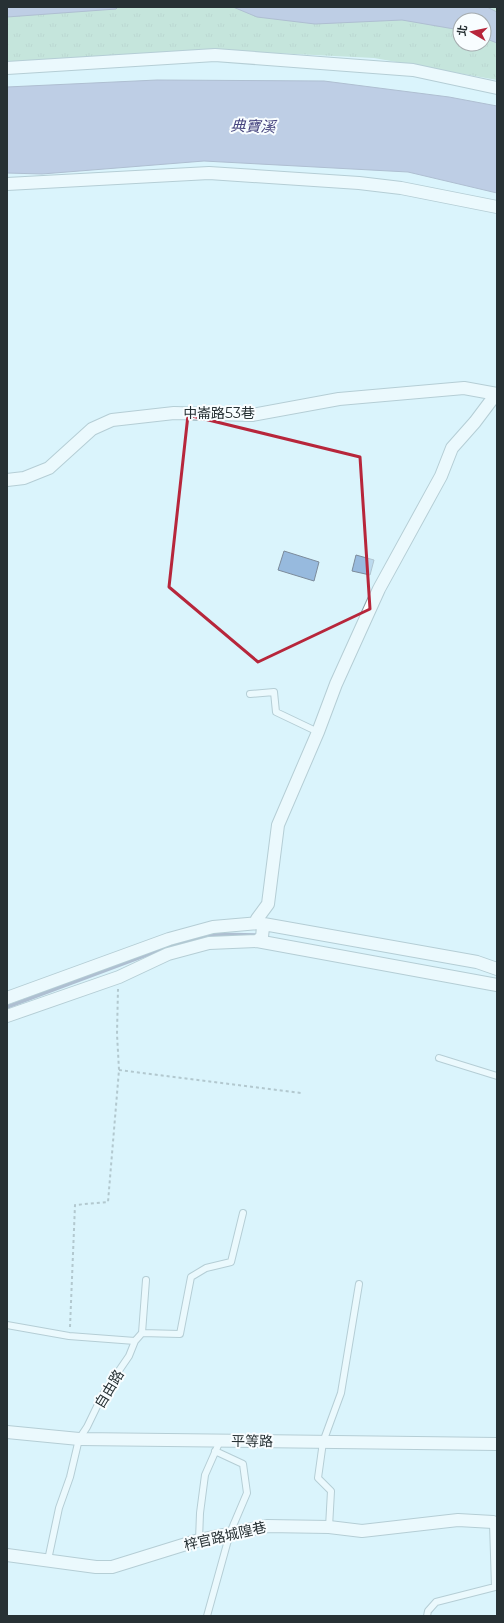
<svg xmlns="http://www.w3.org/2000/svg" width="504" height="1623" font-family="Montserrat,'Noto Sans TC',sans-serif">
  <style>
    .grass { fill: url(#grass-tufts); fill-rule: evenodd }
    .water { fill: #9c9fcb; stroke: #797e9e }
    .lines { fill: none; stroke-linecap: round; stroke-linejoin: round }
    .stream { stroke: #797e9e; stroke-width: 3.5 }
    .building { fill: #97bade; stroke: #7c8b9b }
    .service-casing { stroke: #879fa7; stroke-width: 8 }
    .minor-casing { stroke: #879fa7; stroke-width: 14 }
    .path { stroke: #819399; stroke-width: 2; stroke-dasharray: 3 3; stroke-linecap: butt }
    .service { stroke: #fff; stroke-width: 6 }
    .minor { stroke: #fff; stroke-width: 12 }
    .marked { fill: none; stroke: #b7263b; stroke-width: 3; stroke-linejoin: round }
    .labels { text-anchor: middle; dominant-baseline: central; stroke-width: 4; stroke-linejoin: round; paint-order: stroke }
    .street-label { font-size: 14px; fill: #273134; stroke: #f8fdff }
    .water-label { font-size: 15px; font-style: italic; fill: #47457f; stroke: #f8fdff }
  </style>
  <defs>
    <pattern id="grass-tufts" width="24" height="20" patternUnits="userSpaceOnUse"><rect width="24" height="20" fill="#acd2b7"/><path d="M3 7l-1-3M5 7V3M7 7l1-3M15 17l-1-3M17 17v-4M19 17l1-3" fill="none" stroke="#94b59e"/></pattern>
  </defs>
  <rect width="100%" height="100%" fill="#daf4fc"/>
  <path class="grass" d="M7 7H497V80L374 58 212 50 7 64ZM460 20H484V44H460Z"/>
  <path class="water" d="M7 7H118L116 9 7 17Z
    M233 7H487L497 12V43L484 38V20H460V30L402 20 315 24 257 17Z
    M157 80 324 81 449 97 497 106V193L408 172 204 161 42 174 7 173V87Z"/>
  <g class="lines">
    <path class="stream" d="M7 1007 165 948 210 934 259 935"/>
  </g>
  <path class="building" d="M284 551 319 562 314 581 278 570Z
    M356 555 374 560 370 575 352 571Z"/>
  <g class="lines">
    <defs>
      <path id="service" d="M250 694 274 692 276 712 318 732
        M439 1058 497 1076
        M7 1325 69 1336 135 1341 129 1356 103 1394 87 1427 79 1439 70 1477 59 1508 48 1560
        M142 1333 146 1280
        M135 1341 142 1333 180 1334 191 1277 206 1268 231 1262 243 1213
        M329 1527 331 1491 318 1478 323 1442 341 1393 359 1284
        M199 1540 200 1513 205 1475 220 1441
        M207 1616 230 1533 247 1493 243 1464 215 1451
        M427 1616 428 1611 436 1602 495 1587 493 1523"/>
      <path id="minor" d="M7 68 215 55 413 70 497 88
        M7 184 209 173 359 183 401 188 497 207
        M7 480 24 478 49 468 92 429 112 420 174 413 252 415 339 399 464 388 497 394
        M257 941 262 937 263 927 257 919 268 904 278 825 318 732 336 684 379 589 441 476 452 448 475 422 496 394
        M7 998 169 939 213 927 258 923 477 962 497 969
        M7 1016 119 977 168 954 209 943 257 941 497 985
        M7 1432 79 1439 497 1444
        M7 1555 96 1567H112L199 1540 267 1526 329 1527 362 1531 458 1520 493 1522 497 1525"/>
    </defs>
    <use href="#service" class="service-casing"/>
    <use href="#minor" class="minor-casing"/>
    <path class="path" d="M119 1070 301 1093
      M70 1327 75 1205 108 1202 119 1070 117 1034 118 989"/>
    <use href="#service" class="service"/>
    <use href="#minor" class="minor"/>
  </g>
  <path d="M0 0H504V1623H0ZM188 415 360 457 370 609 258 662 169 587Z" fill="#daf4fc" fill-opacity=".55" fill-rule="evenodd"/>
  <path class="marked" d="M188 415 360 457 370 609 258 662 169 587Z"/>
  <g class="labels">
    <g class="street-label">
      <text x="219" y="413">中崙路53巷</text>
      <text transform="translate(109 1389) rotate(-59)">自由路</text>
      <text transform="translate(252 1441) rotate(1)">平等路</text>
      <text transform="translate(225 1536) rotate(-13)">梓官路城隍巷</text>
    </g>
    <g class="water-label">
      <text transform="translate(253 126) rotate(2)">典寶溪</text>
    </g>
  </g>
  <rect width="504" height="1623" fill="none" stroke="#273134" stroke-width="16"/>
  <g transform="translate(472 32) rotate(279)"><circle r="19" fill="#f8fdff" stroke="#a4abae"/>
  <path d="M0-3L7 15L0 10L-7 15Z" fill="#b7263b"/>
  <text y="-6" font-size="11" font-weight="bold" text-anchor="middle" fill="#273134">北</text>
  </g>
</svg>
